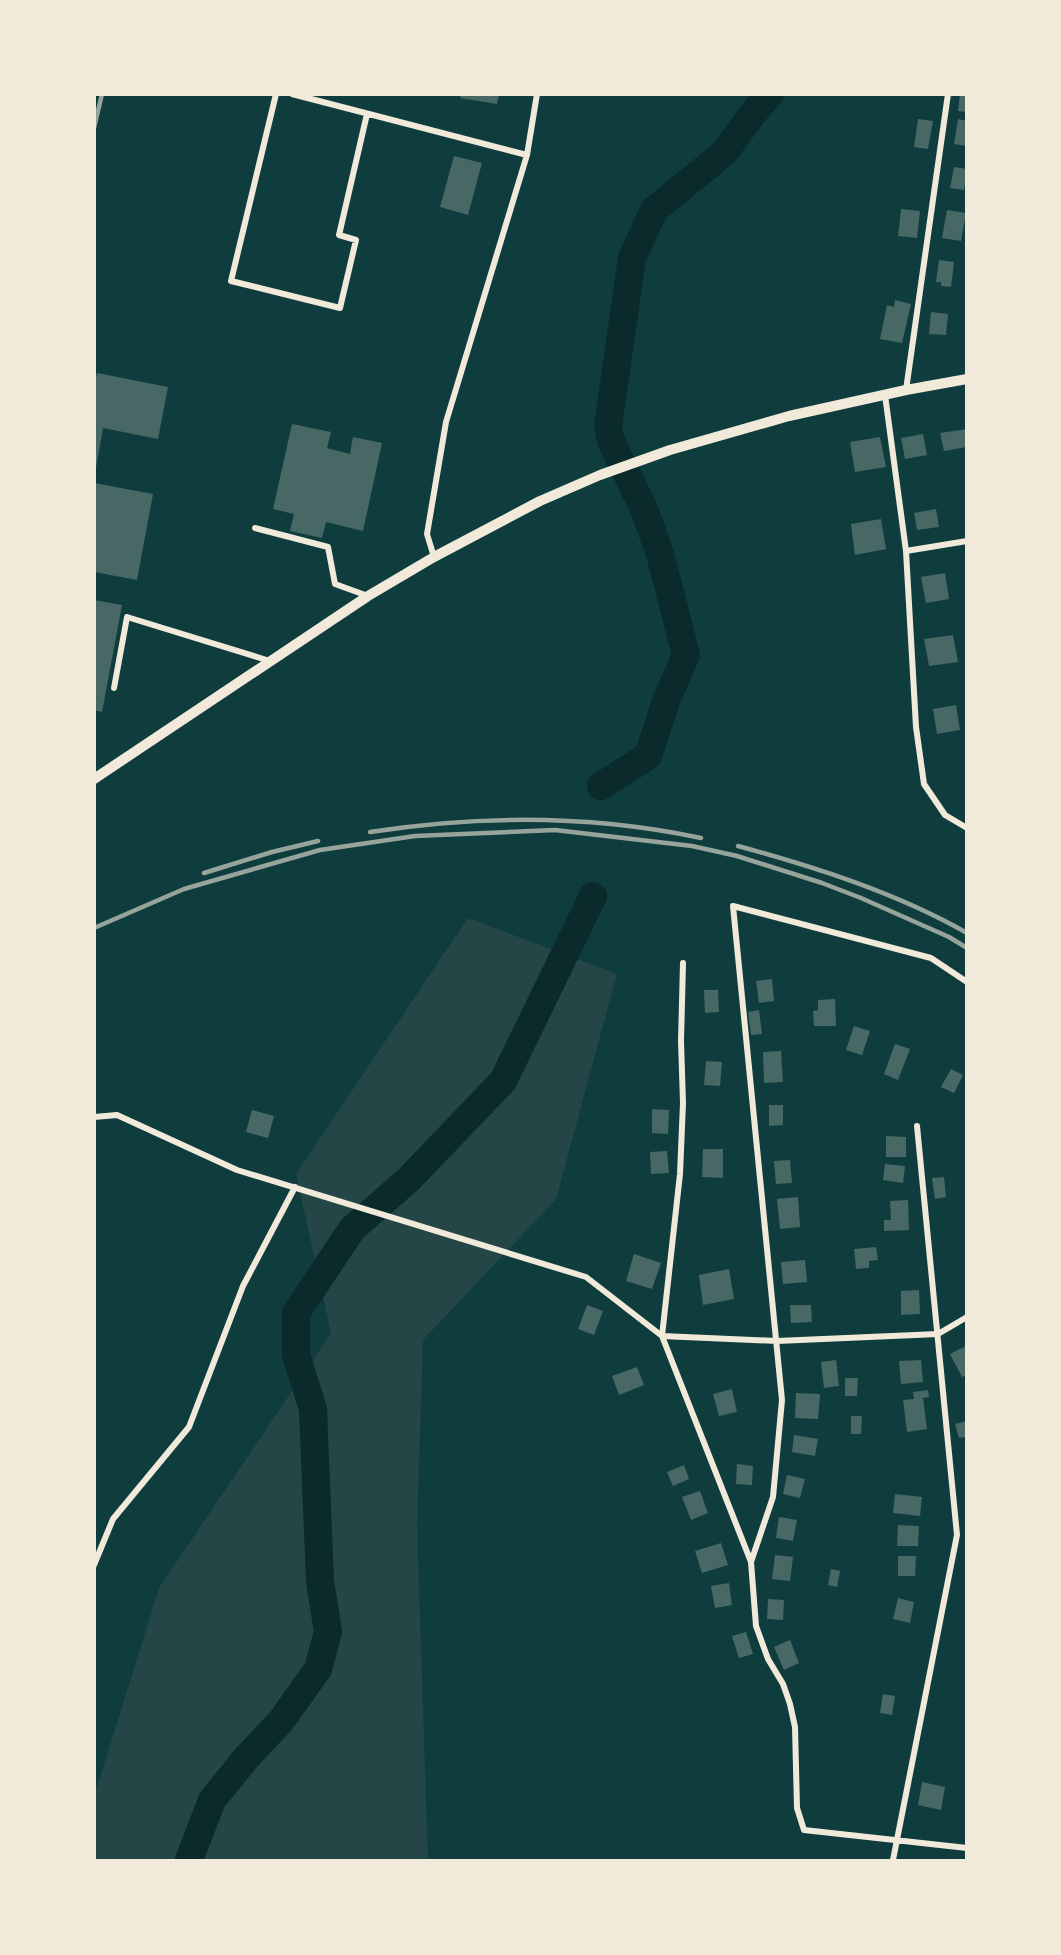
<svg xmlns="http://www.w3.org/2000/svg" width="1061" height="1955" font-family="Mulish,sans-serif">
  <style>
    .green { fill: #244646 }
    .lines { fill: none; stroke-linecap: round; stroke-linejoin: round }
    .river { stroke: #0a2a2b; stroke-width: 28 }
    .building { fill: #486865 }
    .minor { stroke: #f1e9da; stroke-width: 6 }
    .primary { stroke: #f1e9da; stroke-width: 10 }
    .rail { stroke: #97a49c; stroke-width: 4.5 }
  </style>
  <rect width="100%" height="100%" fill="#0f3d3e"/>
  <path class="green" d="M468 918 617 974 556 1199 423 1340 417 1526 428 1860H95V1794L159 1588 331 1333 296 1174Z"/>
  <g class="lines">
    <path class="river" d="M601 786 648 756 666 701 686 655 660 554 644 509 611 441 608 426 632 258 654 210 724 153 754 112 770 94
      M189 1860 212 1800 247 1757 281 1721 318 1669 328 1632 320 1581 313 1409 296 1355V1313L352 1229 409 1179 503 1081 593 896"/>
  </g>
  <path class="building" d="M461 94H499L497 104 460 98Z
    M960 94H967V112L958 111Z
    M918 119 933 121 928 149 914 147Z
    M958 119 967 121V146L954 144Z
    M454 156 482 163 468 215 440 207Z
    M954 167 967 169 964 190 950 188Z
    M901 209 920 211 917 238 898 236Z
    M947 210 966 213 961 241 942 238Z
    M939 260 954 262 951 287 941 286V282H936Z
    M895 300 911 304 902 343 880 339 887 305 894 307Z
    M931 312 948 314 946 335 929 334Z
    M97 373 168 387 158 439 103 428 96 468 94 384Z
    M292 424 331 432 327 448 350 454 353 437 382 443 363 531 326 522 322 538 290 531 294 514 273 509Z
    M967 429V447L944 451 940 433Z
    M923 434 927 455 905 459 901 438Z
    M880 437 886 467 855 472 850 442Z
    M94 483 153 494 137 580 94 572Z
    M936 509 939 527 917 530 914 513Z
    M881 519 886 549 855 555 851 524Z
    M945 573 949 599 926 603 921 577Z
    M94 600 122 605 102 712 94 710Z
    M953 635 958 662 929 666 924 639Z
    M956 705 960 730 937 734 933 709Z
    M772 979 774 1001 759 1003 756 981Z
    M704 990H718L719 1012 705 1013Z
    M835 999 836 1026H814L813 1011 818 1010V1000Z
    M759 1010 762 1034 751 1035 748 1012Z
    M854 1026 870 1031 862 1055 846 1050Z
    M895 1044 910 1049 898 1080 884 1074Z
    M781 1051 783 1082 764 1083 763 1052Z
    M706 1061 722 1062 720 1086 704 1085Z
    M951 1069 963 1075 954 1093 941 1087Z
    M769 1105H783V1125L769 1126Z
    M652 1109 669 1110 668 1134 652 1133Z
    M252 1110 274 1116 268 1138 246 1132Z
    M886 1136 906 1137V1157H886Z
    M703 1149H723V1178L702 1177Z
    M667 1151 669 1173 651 1174 650 1152Z
    M790 1160 792 1183 776 1184 774 1161Z
    M885 1164 905 1166 903 1183 883 1180Z
    M944 1177 946 1197 935 1199 932 1178Z
    M798 1197 800 1227 780 1229 777 1199Z
    M908 1200 909 1230 884 1231V1220H891L890 1201Z
    M876 1247 878 1260 869 1261V1268L856 1269 854 1249Z
    M634 1254 661 1263 652 1289 626 1281Z
    M805 1260 807 1282 783 1284 781 1262Z
    M729 1269 734 1299 703 1305 699 1275Z
    M919 1290 920 1314 901 1315V1291Z
    M587 1305 603 1311 594 1335 578 1329Z
    M790 1305H811L812 1322 791 1323Z
    M966 1346 967 1375 962 1377 950 1354Z
    M836 1360 839 1386 824 1388 821 1362Z
    M921 1360 923 1382 901 1384 899 1361Z
    M637 1367 644 1385 619 1395 612 1376Z
    M845 1378H858L857 1396H845Z
    M732 1389 737 1412 719 1416 713 1394Z
    M928 1390 929 1397 923 1398 927 1429 907 1432 903 1400 914 1399 913 1392Z
    M796 1393 820 1394 818 1419 795 1418Z
    M851 1416H862L861 1434H851Z
    M967 1421V1437L959 1438 955 1424Z
    M794 1435 818 1439 815 1456 792 1452Z
    M737 1464 753 1466 752 1485 736 1484Z
    M684 1465 689 1479 673 1486 667 1472Z
    M787 1475 805 1479 800 1498 783 1494Z
    M700 1491 708 1513 691 1520 682 1497Z
    M895 1494 922 1497 920 1516 893 1513Z
    M779 1517 797 1520 793 1541 776 1538Z
    M898 1525 919 1526 918 1546H897Z
    M721 1543 728 1565 702 1573 695 1551Z
    M775 1555 793 1557 790 1581 772 1579Z
    M898 1556H916L915 1576H898Z
    M831 1569 840 1571 837 1587 828 1585Z
    M729 1583 732 1605 715 1608 711 1586Z
    M898 1598 914 1602 910 1623 893 1619Z
    M768 1599 784 1600 783 1620 767 1619Z
    M746 1632 753 1654 739 1658 732 1636Z
    M790 1640 799 1663 784 1670 774 1647Z
    M883 1694 895 1696 892 1715 880 1713Z
    M922 1782 945 1787 941 1810 918 1805Z"/>
  <g class="lines">
    <path class="minor" d="M276 94 231 281 340 308 356 240 339 235 367 114
      M292 94 527 155
      M906 390 948 94
      M885 395 906 551 916 727 924 784 945 815 967 828
      M255 528 328 547 335 584 368 596
      M906 551 967 541
      M434 557 427 534 446 422 527 155 537 94
      M114 688 127 617 270 661
      M94 1117 117 1115 237 1170 586 1277 662 1336 751 1562 756 1626 768 1659 783 1684 790 1704 795 1727 797 1808 804 1830 967 1848
      M662 1336 680 1174 683 1103 681 1041 683 963
      M662 1336 777 1341 938 1334 967 1317
      M751 1562 773 1497 782 1400 733 906 931 958 967 982
      M94 1565 113 1519 189 1427 243 1286 295 1187
      M893 1860 957 1535 917 1126"/>
    <path class="primary" d="M94 779 368 596 434 557 540 501 600 475 670 450 789 416 906 390 967 379"/>
    <path class="rail" d="M94 128 102 94
      M370 832C479 815 592 815 701 838
      M738 846C815 867 897 893 967 933
      M204 873 272 852 318 841
      M94 928 184 889 320 850 415 836 555 830 692 846 737 856 822 883 861 898 949 937 967 948"/>
  </g>
  <rect width="1061" height="1955" fill="none" stroke="#f1e9da" stroke-width="192"/>
</svg>
